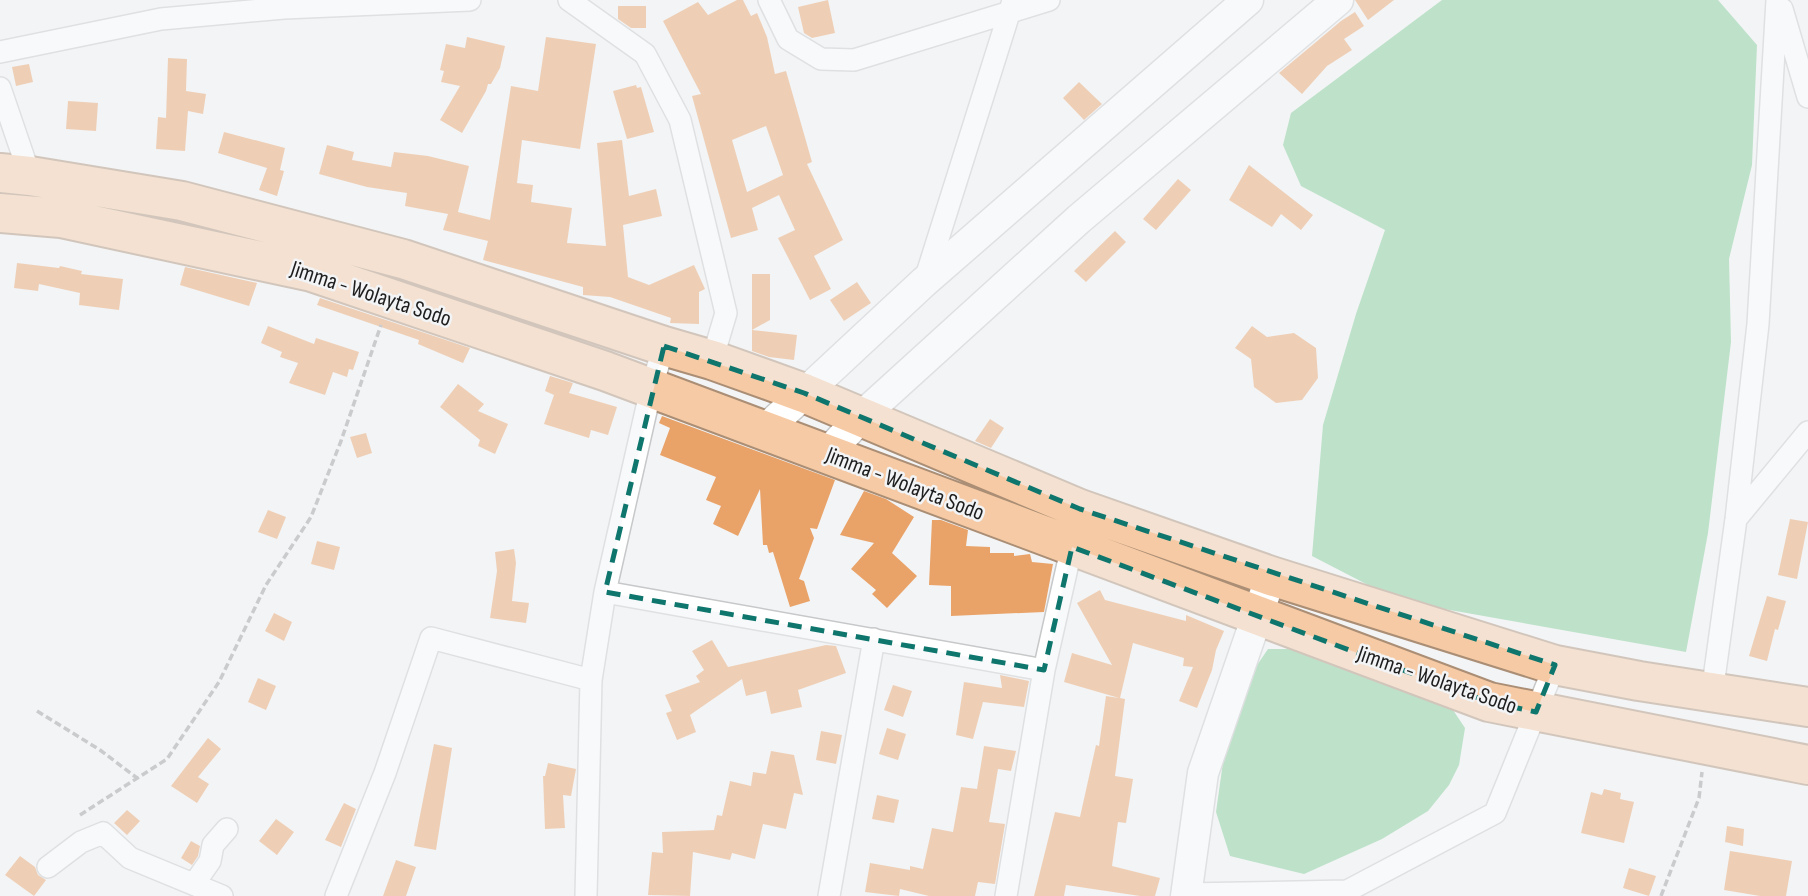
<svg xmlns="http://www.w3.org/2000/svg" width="1808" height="896" font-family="'Sofia Sans Condensed',sans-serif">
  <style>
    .forest { fill: #7ecb92 }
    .building { fill: #e9a369; fill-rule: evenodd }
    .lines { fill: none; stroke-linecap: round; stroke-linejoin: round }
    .street-casing { stroke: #c7c8c9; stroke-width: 24 }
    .secondary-casing { stroke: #c7c8c9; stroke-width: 33 }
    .highway-casing { stroke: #aa8e75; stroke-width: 42 }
    .path { stroke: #9a9a9c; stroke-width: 3.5; stroke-dasharray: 7 3.5; stroke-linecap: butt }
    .street { stroke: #fff; stroke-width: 21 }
    .secondary { stroke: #fff; stroke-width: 30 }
    .highway { stroke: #f6caa4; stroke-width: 38 }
    .marked { fill: none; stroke: #0f766e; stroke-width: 5; stroke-dasharray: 14 9; stroke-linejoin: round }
    .labels { text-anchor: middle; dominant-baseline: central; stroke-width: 5; stroke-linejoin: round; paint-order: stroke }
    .street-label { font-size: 23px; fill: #1e1e1e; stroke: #f3f4f6 }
  </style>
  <rect width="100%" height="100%" fill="#f3f4f6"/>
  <path class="forest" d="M1442 0H1718L1757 45 1752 165 1729 259 1731 342 1708 533 1686 652 1399 601 1312 556 1323 425 1356 314 1385 230 1301 186 1283 145 1291 113Z
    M1268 649H1312L1447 701 1465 728 1459 765 1449 785 1428 811 1382 839 1304 874 1230 856 1216 812 1226 741 1245 683Z"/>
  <path class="building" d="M737 0H743L751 16 757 13 767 37 775 74 786 71 812 162 807 164 843 240 814 256 831 289 810 300 778 238 795 230 779 195 752 208 758 230 731 238 692 96 701 94 663 21 698 2 708 15ZM766 126 783 175 747 192 732 140Z
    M828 0 835 33 812 38 804 33 798 7Z
    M1355 0H1394L1368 20Z
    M618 6H646V28H631L618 19Z
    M1355 12 1364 26 1344 39 1352 50 1327 66 1302 94 1279 73 1341 21Z
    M467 37 505 46 500 68 491 84H488L486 91 462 133 440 120 460 86 441 82 444 71 440 70 446 44 465 48Z
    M546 37 596 44 580 149 522 140 517 183 533 185 531 202 572 208 567 243 606 246 597 143 622 140 629 196 656 189 662 216 623 225 628 277 649 285 694 265 705 289 699 292V324L670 323 671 318 610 297 583 295V287L483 260 488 241 443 230 448 214 405 206 407 193 367 187 319 174 327 145 354 152 352 160 391 167 394 152 428 156 469 166 458 212 490 220 511 86 538 91Z
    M168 58 187 59 186 91 206 94 203 114 188 111 185 151 156 149 158 117 166 118Z
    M29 64 33 82 16 86 12 67Z
    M1079 82 1102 104 1084 120 1063 98Z
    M636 85 637 88 641 87 654 132 627 139 613 91Z
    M68 101 98 103 96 131 66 129Z
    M224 132 285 148 280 170 284 171 277 196 259 190 267 168 218 153Z
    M1249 165 1313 215 1301 230 1281 214 1272 227 1229 200Z
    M1178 179 1191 190 1156 230 1143 219Z
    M1115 231 1126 242 1086 282 1074 271Z
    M17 263 59 268 60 266 82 271 81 274 123 279 119 310 79 305 80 293 39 284 38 291 14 288Z
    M185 267 257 283 249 306 180 285Z
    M752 274H770V320L752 330 797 335 794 360 769 357 752 351Z
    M857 282 871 303 844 321 830 300Z
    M320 298 470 348 463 363 418 344 419 340 317 305Z
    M268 326 314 344 316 338 359 352 353 370 349 369 347 377 333 372 325 395 289 383 298 363 280 357 282 352 261 343Z
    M1252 326 1267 337 1294 333 1316 348 1318 378 1302 400 1276 403 1254 387 1251 359 1235 348Z
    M550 376 573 383 569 393 617 407 608 435 591 430 589 438 544 424 554 395 545 391Z
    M458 384 484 404 478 411 508 424 495 454 478 446 480 440 440 407Z
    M662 416 835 480 817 529 810 528 814 538 799 579 804 581 810 601 790 607 773 552 769 553 767 545H763L760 489 738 536 713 524 721 506 706 500 716 477 660 455 670 428 659 423Z
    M990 419 1004 428 991 448 975 441Z
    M366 433 372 453 357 458 350 437Z
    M864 491 886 499 914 517 892 553 917 576 887 608 872 594 876 590 851 569 874 543 840 535Z
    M268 510 286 517 277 539 258 532Z
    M1790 519 1808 522 1797 579 1778 575Z
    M932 520H941L968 530 966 546 990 547V553H1014V556L1030 554 1032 562 1053 564 1044 612 951 616V586L929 585Z
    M317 541 340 547 334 570 311 564Z
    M514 549 516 563 512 601 529 603 526 623 490 618 497 571 495 552Z
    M1100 590 1105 600 1186 621V615L1224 631 1216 650 1212 670 1197 708 1179 701 1193 667 1183 666 1184 658 1133 643 1120 698 1125 699 1115 776 1133 779 1126 823 1118 822 1112 866 1160 878 1155 896H1140L1066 885 1064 896H1034L1055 812 1080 817 1096 745 1099 746 1106 696 1119 698 1064 682 1072 653 1112 665 1077 603Z
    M1767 596 1786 601 1778 630 1775 629 1767 661 1749 656Z
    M274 613 292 622 284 641 265 631Z
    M712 640 728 667 826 645 836 646 846 673 798 690 802 707 771 714 766 691 746 696 742 679 690 715 696 732 677 740 666 713 672 711 665 695 700 682 696 676 704 670 692 651Z
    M1000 675 1029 681 1024 707 983 702 973 739 956 735 964 682 1002 688Z
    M258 678 276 686 266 710 248 702Z
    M893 685 912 691 903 717 884 710Z
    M887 728 906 734 898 760 879 754Z
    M821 731 842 735 836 764 816 760Z
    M208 738 221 749 198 777 209 784 197 803 171 786Z
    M434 744 452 748 436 850 414 846Z
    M984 746 1016 751 1011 771 998 769 989 822 1005 824 995 884 978 882 975 896H929L900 889 899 896 865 892 870 863 910 870V866L923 869 932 828 953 832 961 787 977 789Z
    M771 751 794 755 803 795 794 793 786 829 763 824 755 859 732 853 730 860 693 852 690 896 648 895 652 852 663 853 662 832 714 830 717 815 722 816 730 781 751 786 753 772 766 774Z
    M548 763 576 769 571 796 563 795 565 828 545 829 543 776H545Z
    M1604 789 1621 793 1620 799 1634 802 1624 843 1581 833 1591 792 1602 795Z
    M877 795 899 800 894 823 872 819Z
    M344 803 356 809 341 847 325 840Z
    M127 810 140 821 127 835 114 823Z
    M276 819 294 832 277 855 259 841Z
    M1727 826 1744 829 1743 846 1725 842Z
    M191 841 200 846 198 856 192 865 181 858Z
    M1730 851 1792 861 1786 896H1760L1724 890Z
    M20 856 35 867 38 875 46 880 34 896 5 875Z
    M396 860 416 867 406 896H383Z
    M1629 868 1656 876 1649 896 1623 888Z"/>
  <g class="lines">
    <defs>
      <path id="street" d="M569 0 645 54 680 120 726 313 712 360
        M769 0 788 39 821 59 854 60 1049 0
        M1782 9 1808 97
        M0 52 161 19 284 8 470 0
        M0 88 30 176
        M925 280 1012 4
        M1736 519 1808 432
        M605 592 1044 670
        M1712 693 1736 519 1758 324 1777 0
        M48 867 81 842 103 833 130 858 222 896
        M194 884 210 861 213 845 227 829
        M1186 894 1347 891 1495 813 1555 665
        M336 896 385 773 431 638 591 680
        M586 896 591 680 605 592 651 389 664 346
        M829 896 874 639
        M1006 896 1044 670 1074 537"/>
      <path id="secondary" d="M764 431 924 282 1248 0
        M826 455 862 416 1079 219 1338 0
        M1186 896 1203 773 1271 576"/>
      <path id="highway" d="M0 173 30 176 182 201 403 259 664 346 712 360 804 393 1080 509 1271 576 1555 665 1639 681 1808 707
        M0 213 61 218 312 272 605 371 1489 702 1808 765"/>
    </defs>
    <use href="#street" class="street-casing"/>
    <use href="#secondary" class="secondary-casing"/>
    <use href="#highway" class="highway-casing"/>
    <path class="path" d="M37 711 100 750 137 778
      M80 815 167 759 219 682 266 585 311 517 341 441 381 325
      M1661 896 1699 798 1702 772"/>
    <use href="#street" class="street"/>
    <use href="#secondary" class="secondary"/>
    <use href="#highway" class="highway"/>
  </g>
  <path d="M0 0H1808V896H0ZM664 346 804 393 1080 509 1555 665 1536 712 1489 702 1072 547 1044 670 605 592Z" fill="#f3f4f6" fill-opacity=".55" fill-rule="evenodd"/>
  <path class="marked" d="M664 346 804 393 1080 509 1555 665 1536 712 1489 702 1072 547 1044 670 605 592Z"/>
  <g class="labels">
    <g class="street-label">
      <text transform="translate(371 294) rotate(18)">Jimma - Wolayta Sodo</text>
      <text transform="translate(905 484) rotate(21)">Jimma - Wolayta Sodo</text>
      <text transform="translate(1437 680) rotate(19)">Jimma - Wolayta Sodo</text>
    </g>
  </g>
</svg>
